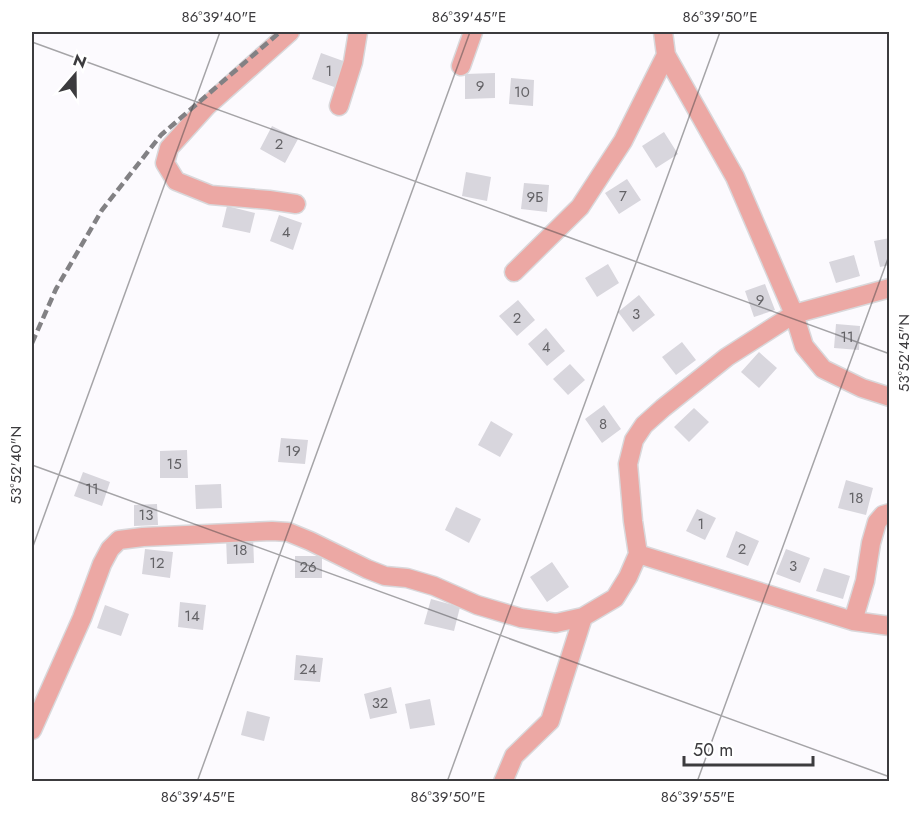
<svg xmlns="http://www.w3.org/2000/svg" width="921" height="813" font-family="Jost,sans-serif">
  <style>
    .building { fill: #d8d6dd }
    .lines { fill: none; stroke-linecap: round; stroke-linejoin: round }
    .minor-casing { stroke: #d9d8db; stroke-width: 21 }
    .minor { stroke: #eca8a4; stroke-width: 18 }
    .rail { stroke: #828184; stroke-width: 4.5; stroke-dasharray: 9 4.5; stroke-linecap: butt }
    .ticks { fill: none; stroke: #3c3b3e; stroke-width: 1.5; stroke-opacity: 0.45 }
    .labels { text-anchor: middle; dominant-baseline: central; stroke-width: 4.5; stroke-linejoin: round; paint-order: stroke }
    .number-label { font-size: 15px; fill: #636266 }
    .neatline { fill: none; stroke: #3c3b3e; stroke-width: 2 }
    .ticks-label { font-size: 15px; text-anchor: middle; fill: #3c3b3e }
  </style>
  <rect width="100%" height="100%" fill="#fcfafe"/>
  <path class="building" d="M321 53 346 62 337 88 312 79Z
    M495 73V98L465 99V74Z
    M511 78 534 80 533 106 509 104Z
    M272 126 298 139 285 163 260 149Z
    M664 132 678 154 656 168 642 146Z
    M466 172 491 177 487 201 462 196Z
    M627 179 641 200 619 214 605 193Z
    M524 183 549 185 547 212 521 209Z
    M227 206 255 213 250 233 222 227Z
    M279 215 302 223 293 250 270 241Z
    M890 238V265L880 267 874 241Z
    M854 255 860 276 836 283 829 262Z
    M608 264 619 283 597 297 585 278Z
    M765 284 775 310 754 317 745 291Z
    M639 295 655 315 633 332 618 312Z
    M518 300 535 320 517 336 499 316Z
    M836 324 860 326 859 350 834 348Z
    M546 328 565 351 547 366 528 344Z
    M682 342 696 360 676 375 662 357Z
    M759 352 777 368 759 388 741 372Z
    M570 364 585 380 568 395 553 379Z
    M604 405 621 429 602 443 585 419Z
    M694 408 709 422 689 442 674 427Z
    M491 421 513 434 500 457 478 445Z
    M281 438 308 440 305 464 278 462Z
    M187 450 188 478H160V451Z
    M83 472 110 482 102 506 74 496Z
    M846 480 873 488 866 515 838 508Z
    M221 484 222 508 196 509 195 485Z
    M157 504 158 525 134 526V505Z
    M456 507 481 519 469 543 445 530Z
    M697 509 716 518 705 540 686 531Z
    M736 531 759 541 748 566 726 557Z
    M253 536 254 563 227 564 226 537Z
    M145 549 173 552 170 578 142 574Z
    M786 549 810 558 800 583 776 574Z
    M295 556H322V578H295Z
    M552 562 569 587 547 602 530 577Z
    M824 568 850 576 843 599 816 591Z
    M431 599 460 607 454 631 424 624Z
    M180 602 206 605 203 630 178 627Z
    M105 605 129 614 121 636 97 628Z
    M296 655 323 658 320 682 294 680Z
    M391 687 397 713 370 719 364 694Z
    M430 699 435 725 410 729 405 704Z
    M247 711 270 717 264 741 241 735Z"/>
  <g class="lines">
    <defs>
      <path id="minor" d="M290 32 207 106 169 148 165 163 176 181 211 195 269 200 296 204
        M666 55 735 177 794 314 804 346 823 369 862 388 890 397
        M461 66 473 32
        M339 106 353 62 358 32
        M514 272 580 207 623 141 666 55 663 32
        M638 554 853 621 865 581 871 543 877 522 883 515 890 513
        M853 621 890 626
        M32 730 82 618 102 564 110 549 119 540 143 537 272 531 288 532 310 541 367 569 385 576 407 578 434 586 477 605 521 618 556 623 583 617 615 598 628 577 638 554 633 521 628 464 634 440 644 425 663 408 727 357 794 314 890 288
        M503 782 514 756 550 721 583 617"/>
    </defs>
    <use href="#minor" class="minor-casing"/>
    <use href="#minor" class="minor"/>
    <path class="rail" d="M32 343 56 289 102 210 161 135 280 32"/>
  </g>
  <path class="ticks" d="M32 42 890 354M32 465 890 777M32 549 220 32M197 782 470 32M447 782 720 32M697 782 890 253"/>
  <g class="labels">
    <g class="number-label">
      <text x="329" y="71">1</text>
      <text x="480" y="86">9</text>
      <text x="522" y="92">10</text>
      <text x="279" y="144">2</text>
      <text x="623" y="196">7</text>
      <text x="535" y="197">9Б</text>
      <text x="286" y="232">4</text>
      <text x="760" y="300">9</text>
      <text x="636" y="314">3</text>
      <text x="517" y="318">2</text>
      <text x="847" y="337">11</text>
      <text x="546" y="347">4</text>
      <text x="603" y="424">8</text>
      <text x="293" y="451">19</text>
      <text x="174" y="464">15</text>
      <text x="92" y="489">11</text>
      <text x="856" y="498">18</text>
      <text x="146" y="515">13</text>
      <text x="701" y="524">1</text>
      <text x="742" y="549">2</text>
      <text x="240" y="550">18</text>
      <text x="157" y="563">12</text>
      <text x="793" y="566">3</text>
      <text x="308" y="567">26</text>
      <text x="192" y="616">14</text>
      <text x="308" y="669">24</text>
      <text x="380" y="703">32</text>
    </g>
  </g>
  <rect width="921" height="813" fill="none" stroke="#ffffff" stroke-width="66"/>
  <g transform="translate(75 75) rotate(20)" stroke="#ffffff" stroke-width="4.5" paint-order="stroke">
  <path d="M0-4.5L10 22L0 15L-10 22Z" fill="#3c3b3e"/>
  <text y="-9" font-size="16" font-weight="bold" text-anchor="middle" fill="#3c3b3e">N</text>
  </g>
  <path d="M684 756v9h129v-9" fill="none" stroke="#3c3b3e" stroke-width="3"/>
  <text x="693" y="756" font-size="18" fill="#3c3b3e" stroke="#ffffff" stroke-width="4.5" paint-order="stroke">50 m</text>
  <rect x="33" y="33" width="855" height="747" class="neatline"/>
  <g class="ticks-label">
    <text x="219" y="22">86°39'40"E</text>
    <text x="469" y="22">86°39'45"E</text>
    <text x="720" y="22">86°39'50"E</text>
    <text transform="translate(904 353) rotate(-90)" y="5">53°52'45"N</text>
    <text transform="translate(16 465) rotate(-90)" y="5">53°52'40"N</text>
    <text x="198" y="802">86°39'45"E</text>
    <text x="448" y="802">86°39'50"E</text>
    <text x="698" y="802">86°39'55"E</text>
  </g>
</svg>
